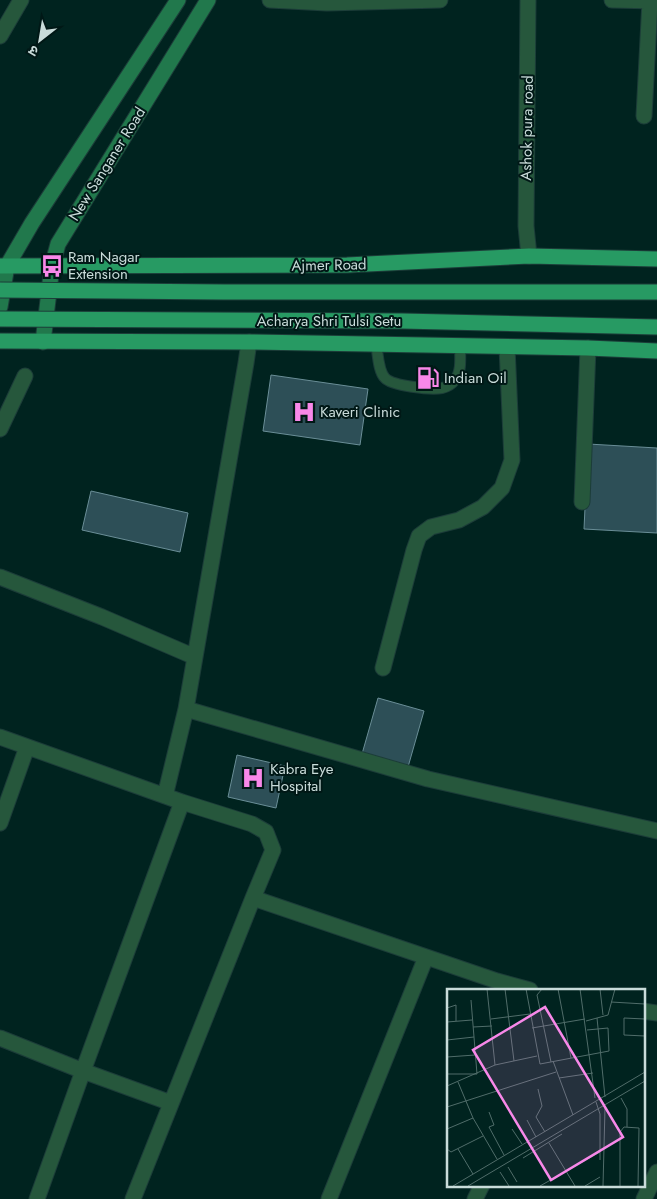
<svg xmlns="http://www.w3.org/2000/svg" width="657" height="1199" font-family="Jost,'Noto Sans Devanagari',sans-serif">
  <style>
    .building { fill: #2d4f57; stroke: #6a8e97 }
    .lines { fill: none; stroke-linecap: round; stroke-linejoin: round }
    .service-casing { stroke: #1c3d39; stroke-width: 12 }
    .minor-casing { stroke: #1c3d39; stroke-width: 17 }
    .secondary-casing { stroke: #1c3d39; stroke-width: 17 }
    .trunk-casing { stroke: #1c3d39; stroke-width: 17 }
    .service { stroke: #26573c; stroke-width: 10 }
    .minor { stroke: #26573c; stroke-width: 15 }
    .secondary { stroke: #21784c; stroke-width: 15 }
    .trunk { stroke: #279a63; stroke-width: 15 }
    .trunk-bridge-casing { stroke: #1c3d39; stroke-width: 17; stroke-linecap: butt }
    .trunk-bridge { stroke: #279a63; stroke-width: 15 }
    .labels { text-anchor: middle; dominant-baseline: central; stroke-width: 4; stroke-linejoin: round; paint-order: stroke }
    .street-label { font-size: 15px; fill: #c9dcda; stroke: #001816 }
    .poi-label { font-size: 15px; fill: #c9dcda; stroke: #001816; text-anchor: start }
    .inset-road { fill: none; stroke: #506d6a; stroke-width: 1 }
    .view { fill: #f888e9; fill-opacity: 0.15; stroke: #f888e9; stroke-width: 2.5 }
    .inset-edge { fill: none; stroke: #c9dcda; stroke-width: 2.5 }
  </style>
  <rect width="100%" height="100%" fill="#00231f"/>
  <path class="building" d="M271 375 368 389 360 445 263 431Z
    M588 444 657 448V533L584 529Z
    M91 491 188 513 180 552 82 530Z
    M378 698 424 711 408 767 362 754Z
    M237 755 285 766 276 808 228 797Z"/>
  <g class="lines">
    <defs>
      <path id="service" d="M376 344C378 353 378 371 385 378 392 386 431 390 442 388 447 387 452 384 455 380 462 371 460 357 460 346"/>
      <path id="minor" d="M270 0 327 3 440 0
        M528 0 526 226 529 256
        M612 0 657 1
        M0 36 21 0
        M644 116 650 1
        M0 429 25 376
        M582 502 588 348
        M0 577 102 617 195 657
        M383 668 414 550 419 536 431 527 459 520 483 507 502 488 512 460 507 347
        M186 709 428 779 657 831
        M0 737 182 802 252 824 266 832 273 850 253 898 133 1199
        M165 796 186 709 246 363 249 342
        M0 823 27 747
        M253 898 497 981 530 990
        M643 1011 657 1013
        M0 1038 83 1071 171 1103
        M37 1199 83 1071 182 802
        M329 1199 426 957
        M475 1199 482 1185
        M644 1199 657 1172"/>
      <path id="secondary" d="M0 307 7 266 32 223 178 0
        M43 342 52 266 58 244 208 0"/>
      <path id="trunk" d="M0 266 347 265 529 256 657 259
        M0 341 249 342 588 348 657 351"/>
    </defs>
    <use href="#service" class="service-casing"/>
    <use href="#minor" class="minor-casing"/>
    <use href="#secondary" class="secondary-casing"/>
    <use href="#trunk" class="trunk-casing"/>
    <use href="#service" class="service"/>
    <use href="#minor" class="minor"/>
    <use href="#secondary" class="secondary"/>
    <use href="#trunk" class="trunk"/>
    <defs>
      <path id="trunk-bridge" d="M0 290 224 292H657
        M0 319 402 321 657 327"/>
    </defs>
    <use href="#trunk-bridge" class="trunk-bridge-casing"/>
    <use href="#trunk-bridge" class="trunk-bridge"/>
  </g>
  <defs>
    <symbol id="bus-bare" viewBox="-9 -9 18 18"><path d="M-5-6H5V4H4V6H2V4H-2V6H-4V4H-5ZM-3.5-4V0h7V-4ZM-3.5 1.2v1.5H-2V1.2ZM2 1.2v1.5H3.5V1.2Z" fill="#f888e9" stroke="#001816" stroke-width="2.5" paint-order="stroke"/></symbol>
    <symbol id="fuel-bare" viewBox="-9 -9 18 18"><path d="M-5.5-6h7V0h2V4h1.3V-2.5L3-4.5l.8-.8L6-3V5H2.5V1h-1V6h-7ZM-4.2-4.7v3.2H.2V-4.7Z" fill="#f888e9" stroke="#001816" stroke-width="2.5" paint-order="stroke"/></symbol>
    <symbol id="hospital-bare" viewBox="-9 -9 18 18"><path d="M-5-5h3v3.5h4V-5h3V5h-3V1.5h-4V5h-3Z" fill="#f888e9" stroke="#001816" stroke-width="2.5" paint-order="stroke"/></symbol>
  </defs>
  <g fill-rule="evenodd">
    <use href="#bus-bare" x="36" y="250" width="32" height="32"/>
    <use href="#fuel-bare" x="412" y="362" width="32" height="32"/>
    <use href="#hospital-bare" x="288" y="396" width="32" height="32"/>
    <use href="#hospital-bare" x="237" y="762" width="32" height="32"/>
  </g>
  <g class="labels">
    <g class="street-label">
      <text transform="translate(527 128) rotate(-89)">Ashok pura road</text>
      <text transform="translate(107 164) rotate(-58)">New Sanganer Road</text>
      <text transform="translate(329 265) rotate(-1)">Ajmer Road</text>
      <text x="329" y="321">Acharya Shri Tulsi Setu</text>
    </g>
    <g class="poi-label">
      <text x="68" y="257">Ram Nagar<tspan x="68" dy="17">Extension</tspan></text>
      <text x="444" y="378">Indian Oil</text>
      <text x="320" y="412">Kaveri Clinic</text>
      <text x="270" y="769">Kabra Eye<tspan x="270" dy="17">Hospital</tspan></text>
    </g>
  </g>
  <g transform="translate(447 989)">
    <rect width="198" height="198" fill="#00231f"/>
    <path class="inset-road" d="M40 0 48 76M58 0 67 72M79 0 93 75 162 62 161 39 140 41M95 0 90 6 104 73M111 0 124 69M133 0 148 109M153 0 156 26M164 13 198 15M0 19 9 16V32M150 29 158 108M44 30 83 25M198 30 177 29V46L198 47M139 32 161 26 168 0M0 33 25 31M26 38 45 37M85 39 138 30M0 51 27 48M0 68 28 66M106 72 126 126M0 85H30L24 11M112 89 146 84M11 93 26 129 50 170M0 97 48 76 90 67M91 100 95 117 89 128 98 143M174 109 180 120V138M154 110 158 119 156 197M149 113 153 125V171M0 118 109 83M42 123 47 136 42 138 57 166M80 131 89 148M0 140 26 129M65 140 75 155M102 154 128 197M0 160 4 163 36 147M11 160 26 185M76 169 115 145M61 178 70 193M53 183 62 197M6 197 198 83M21 197 198 92M93 197 153 163M138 197 153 188M173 197V143L177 138 192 139 191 197"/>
    <path class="view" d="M98 18 176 148 104 191 26 61Z"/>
    <rect width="198" height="198" class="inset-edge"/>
  </g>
  <g transform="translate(40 40) rotate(211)" stroke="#001816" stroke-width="4" paint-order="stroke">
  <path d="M0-4L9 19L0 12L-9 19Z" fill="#c9dcda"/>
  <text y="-8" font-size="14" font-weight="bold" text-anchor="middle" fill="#c9dcda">उ</text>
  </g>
</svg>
